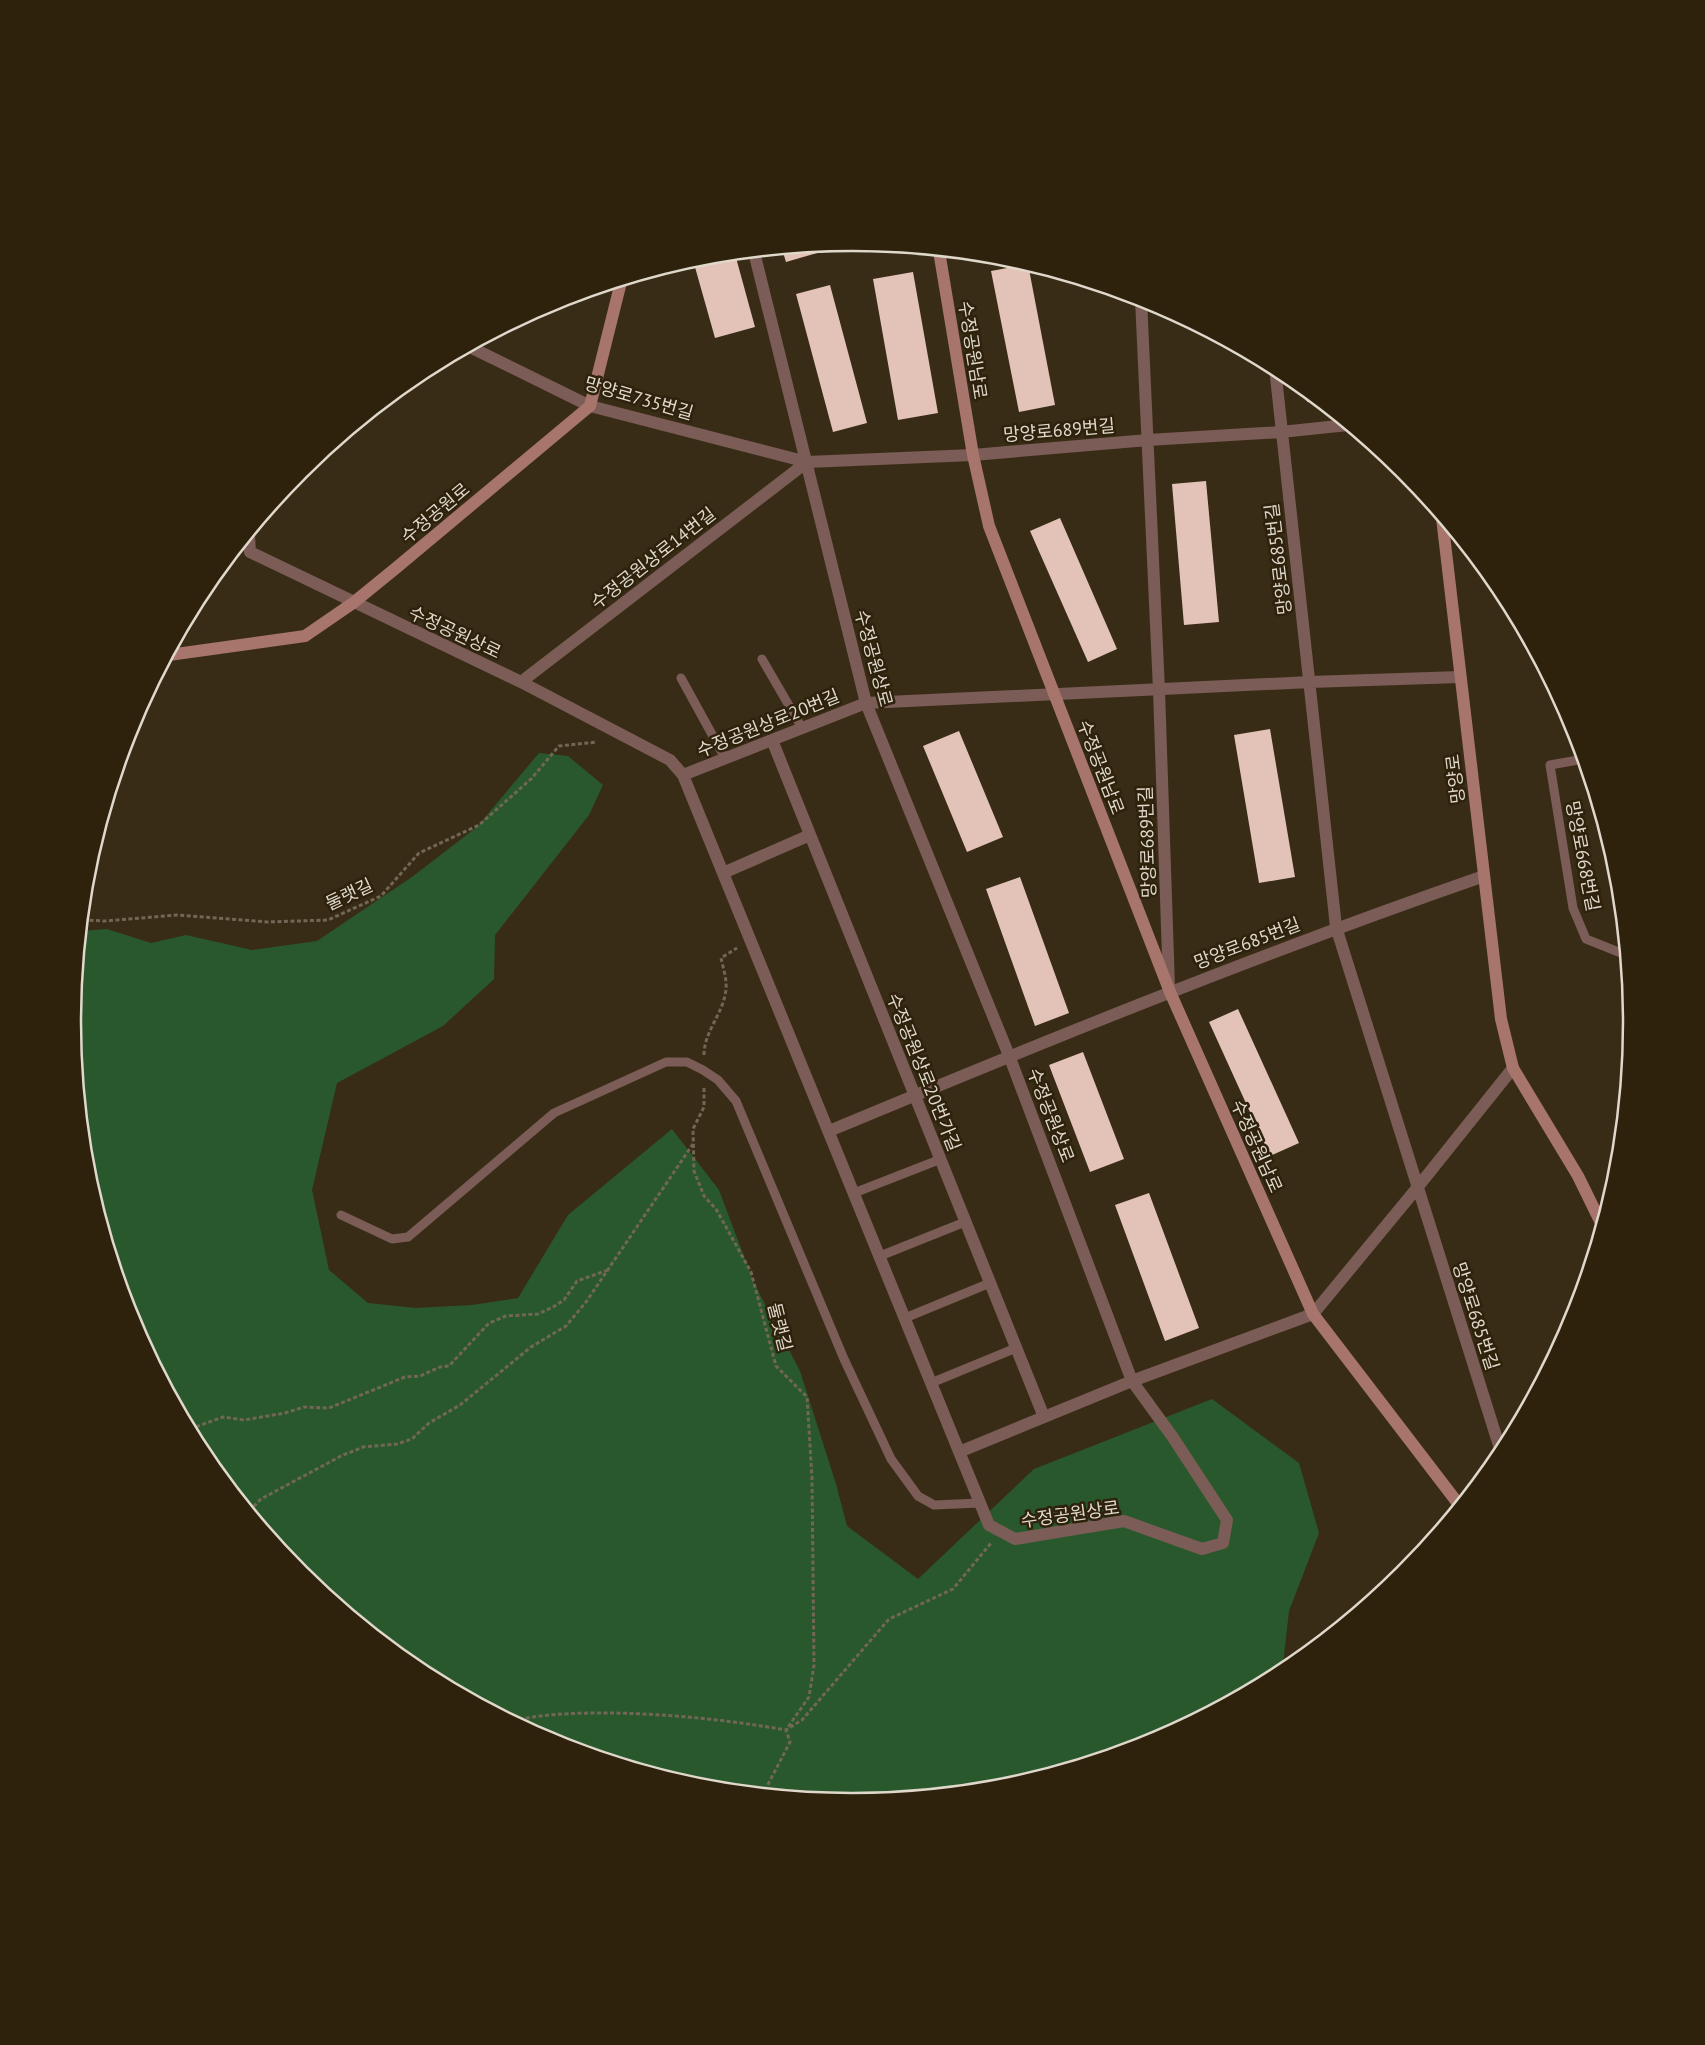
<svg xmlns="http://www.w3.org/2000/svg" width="1705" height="2045" font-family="'PT Sans','Noto Sans KR',sans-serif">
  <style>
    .green { fill: #2a582d }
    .building { fill: #e3c3b8 }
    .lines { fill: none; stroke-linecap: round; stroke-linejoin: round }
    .path { stroke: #716754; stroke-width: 3; stroke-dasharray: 4 2.5; stroke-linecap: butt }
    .lane { stroke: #7b5c56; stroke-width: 9 }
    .street { stroke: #7b5c56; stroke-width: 12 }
    .secondary { stroke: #a7756c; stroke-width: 12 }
    .labels { text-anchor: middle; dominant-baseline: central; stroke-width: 5; stroke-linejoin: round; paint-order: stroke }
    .street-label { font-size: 18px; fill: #dfd8cb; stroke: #2e220c }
    .rim { fill: none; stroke: #dfd8cb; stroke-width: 2.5 }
  </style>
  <rect width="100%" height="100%" fill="#382c16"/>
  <path class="green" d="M539 753 568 756 603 785 589 815 495 935 494 979 443 1026 337 1083 312 1190 329 1270 368 1303 416 1308 472 1305 518 1298 568 1215 672 1129 719 1190 754 1283 800 1371 836 1484 847 1526 918 1579 1034 1469 1212 1399 1299 1463 1319 1533 1289 1611 1282 1673 1151 1743 1004 1788 852 1802 700 1787 554 1743 419 1671 301 1574 204 1456 132 1321 87 1174 73 1022 81 931 107 929 151 943 186 935 252 950 317 941 412 877 477 827Z"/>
  <path class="building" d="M822 245 824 251 786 262 782 249Z
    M735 254 755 327 715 338 693 260Z
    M1028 264 1055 405 1019 412 991 271Z
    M913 272 938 413 898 420 873 279Z
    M830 285 867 423 833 432 796 294Z
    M1306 390 1319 401 1307 402Z
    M1206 481 1219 622 1184 625 1172 484Z
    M1060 518 1117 649 1088 662 1030 531Z
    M1270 729 1295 877 1259 883 1234 735Z
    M959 731 1003 837 967 852 923 746Z
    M1020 877 1069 1013 1035 1026 986 889Z
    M1238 1009 1299 1143 1270 1156 1209 1022Z
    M1083 1052 1124 1159 1090 1172 1049 1065Z
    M1149 1193 1199 1328 1165 1341 1115 1205Z"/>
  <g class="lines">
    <path class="path" d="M83 920 105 921 177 915 267 922 328 920 381 896 419 853 479 825 531 779 559 746 597 742
      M704 1055C704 1031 724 1013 726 989 727 980 723 967 721 958L737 948
      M704 1088V1107L693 1129 694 1171 704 1196 716 1209 751 1272 776 1366 807 1397 812 1478 814 1665 809 1697 786 1730 790 1742 763 1794
      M190 1429 223 1417 244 1420 285 1413 304 1407 329 1408 405 1377 420 1376 440 1367 449 1366 489 1323 506 1316 538 1314 553 1307 564 1300 577 1281 608 1270
      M249 1511 261 1499 341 1456 363 1447 397 1444 412 1439 429 1423 460 1405 531 1347 566 1326 586 1302 693 1144
      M513 1721C545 1713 580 1713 612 1713 671 1714 728 1720 786 1730L802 1720 889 1619 953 1589 991 1543"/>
    <path class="lane" d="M762 659 802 728
      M681 678 725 758
      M1584 759 1550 765 1573 908 1586 939 1621 953 1626 952
      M854 1193 941 1159
      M341 1215 392 1239 408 1237 554 1113 666 1062H687L703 1070 718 1080 736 1101 844 1359 891 1459 918 1496 934 1505 980 1503
      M880 1256 965 1222
      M905 1318 990 1283
      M931 1383 1016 1348"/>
    <path class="street" d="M1141 299 1159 690 1169 987
      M470 347 590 406 807 462 973 455 1148 440 1281 432 1348 425
      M1275 368 1336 927 1502 1455
      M249 535 250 552 521 682 670 760 683 775 989 1525 1015 1539 1124 1521 1202 1549 1223 1543 1227 1520 1172 1436 1132 1381 1010 1058 866 703 754 252
      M521 682 807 462
      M772 740 1044 1417
      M683 775 866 703 1310 682 1460 677
      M723 873 810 835
      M829 1131C1045 1041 1262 953 1484 876
      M959 1452 1132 1381 1313 1314 1417 1188 1513 1068"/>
    <path class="secondary" d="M939 251 973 455 989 526 1170 992 1313 1314 1460 1506
      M1442 518 1501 1019 1513 1068 1578 1176 1602 1225
      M169 655 305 636 353 603 396 568 590 406 621 282"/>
  </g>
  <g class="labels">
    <g class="street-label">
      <text transform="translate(973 350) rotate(81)">수정공원남로</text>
      <text transform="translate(639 398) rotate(16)">망양로735번길</text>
      <text transform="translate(1059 430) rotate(-5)">망양로689번길</text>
      <text transform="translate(435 513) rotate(-40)">수정공원로</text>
      <text transform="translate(653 558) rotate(-38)">수정공원상로14번길</text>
      <text transform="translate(1278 559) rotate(-97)">망양로685번길</text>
      <text transform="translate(455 632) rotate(25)">수정공원상로</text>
      <text transform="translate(874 658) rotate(75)">수정공원상로</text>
      <text transform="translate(768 723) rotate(-22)">수정공원상로20번길</text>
      <text transform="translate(1101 767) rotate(69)">수정공원남로</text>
      <text transform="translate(1455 779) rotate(-97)">망양로</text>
      <text transform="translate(1147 842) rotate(-92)">망양로689번길</text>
      <text transform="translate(1583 856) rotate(79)">망양로668번길</text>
      <text transform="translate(349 894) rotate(-25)">둘랫길</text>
      <text transform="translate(1247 943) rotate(-21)">망양로685번길</text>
      <text transform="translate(924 1072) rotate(68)">수정공원상로20번가길</text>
      <text transform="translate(1051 1115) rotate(69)">수정공원상로</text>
      <text transform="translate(1257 1146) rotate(66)">수정공원남로</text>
      <text transform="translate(1476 1316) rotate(72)">망양로685번길</text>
      <text transform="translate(780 1327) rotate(76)">둘랫길</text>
      <text transform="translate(1070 1514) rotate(-8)">수정공원상로</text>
    </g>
  </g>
  <path d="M0 0H1705V2045H0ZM81 1022a771 771 0 1 1 1542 0a771 771 0 1 1-1542 0Z" fill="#2e220c" fill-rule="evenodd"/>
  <path class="rim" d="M81 1022a771 771 0 1 1 1542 0a771 771 0 1 1-1542 0Z"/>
</svg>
